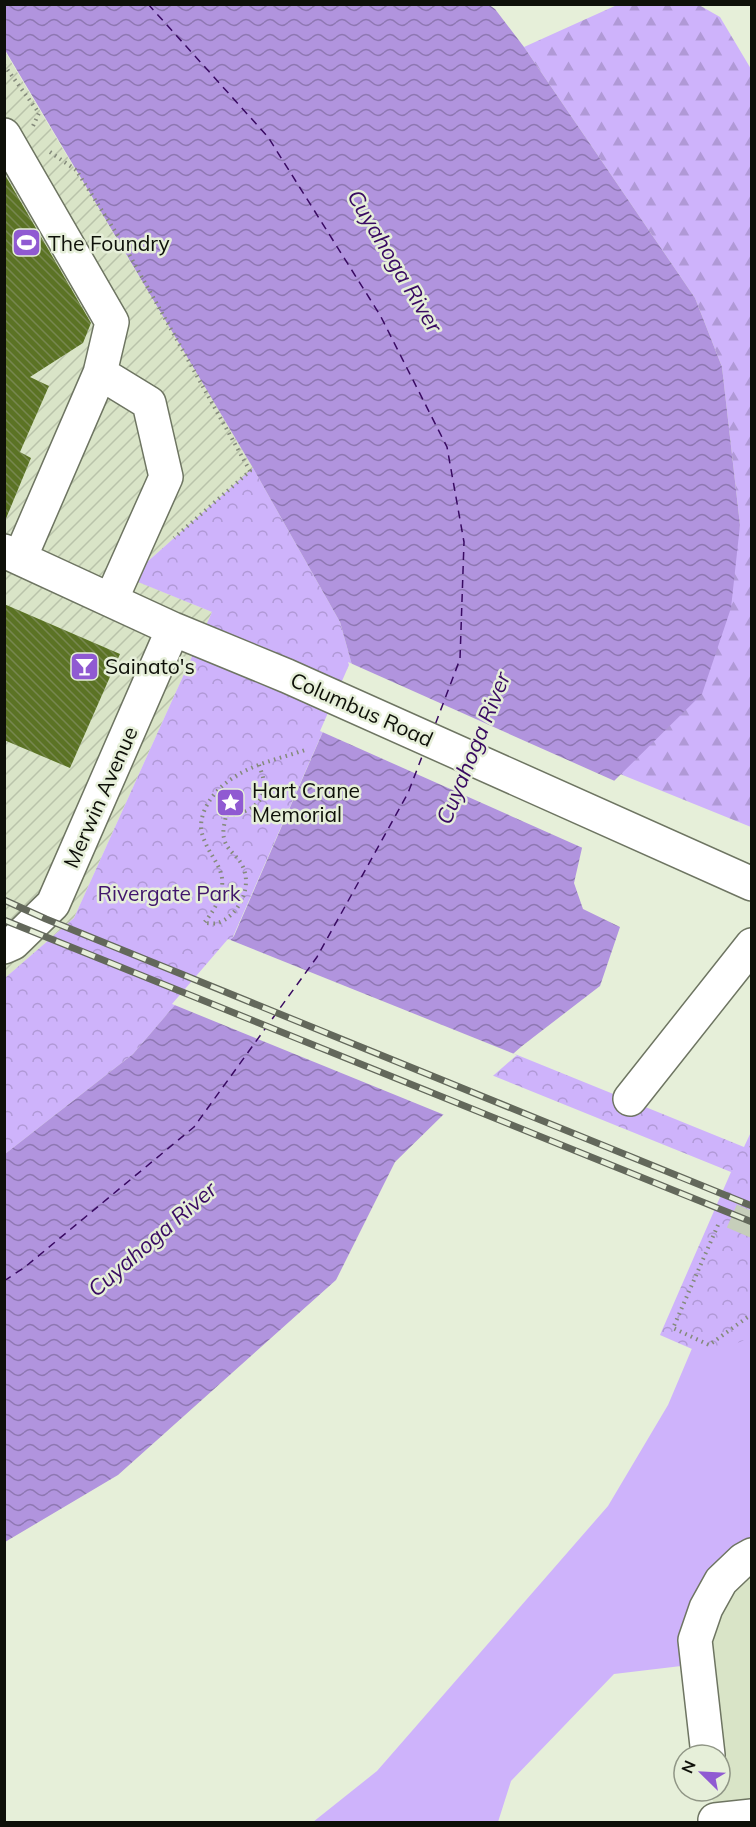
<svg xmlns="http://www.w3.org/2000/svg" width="756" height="1827" font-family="Mulish,sans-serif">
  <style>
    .built { fill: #d9e4c7 }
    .industrial { fill: url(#industrial-furrows) }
    .green { fill: #ceb3fb }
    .forest { fill: url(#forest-firs) }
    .park { fill: url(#park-crowns) }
    .water { fill: url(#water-waves) }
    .pier { fill: #e6efd9 }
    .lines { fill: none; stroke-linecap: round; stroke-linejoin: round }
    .ferry { stroke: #390a62; stroke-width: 1.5; stroke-dasharray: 8 6; stroke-linecap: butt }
    .building { fill: url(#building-back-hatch) }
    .minor-tunnel { stroke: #c6ceba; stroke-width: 33; stroke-dasharray: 33 16; stroke-linecap: butt }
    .minor-casing { stroke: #6e7562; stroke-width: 36 }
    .path { stroke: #848a7b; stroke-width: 4; stroke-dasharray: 1.5 4.5; stroke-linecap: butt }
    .minor { stroke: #fff; stroke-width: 33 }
    .rail-casing { stroke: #63685b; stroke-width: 7 }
    .rail { stroke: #e6efd9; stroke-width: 4.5; stroke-dasharray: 14; stroke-linecap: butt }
    .labels { text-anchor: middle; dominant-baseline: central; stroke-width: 5; stroke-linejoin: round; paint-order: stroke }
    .poi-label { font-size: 21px; fill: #0e1009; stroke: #e6efd9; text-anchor: start }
    .street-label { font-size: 21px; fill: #0e1009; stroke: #e6efd9 }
    .park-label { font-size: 21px; fill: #41166c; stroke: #e6efd9 }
    .water-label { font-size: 22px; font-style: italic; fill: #390a62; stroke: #e6efd9 }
  </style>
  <defs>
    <pattern id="industrial-furrows" width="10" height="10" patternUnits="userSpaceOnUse" patternTransform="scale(1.5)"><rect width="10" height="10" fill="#d9e4c7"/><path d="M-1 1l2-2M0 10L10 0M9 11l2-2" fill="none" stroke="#b9c3aa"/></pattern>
    <pattern id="forest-firs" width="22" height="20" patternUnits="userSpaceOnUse" patternTransform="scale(1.5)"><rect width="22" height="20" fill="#ceb3fb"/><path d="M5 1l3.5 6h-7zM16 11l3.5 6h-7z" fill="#b099d6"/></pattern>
    <pattern id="park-crowns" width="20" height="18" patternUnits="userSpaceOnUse" patternTransform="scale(1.5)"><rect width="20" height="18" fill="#ceb3fb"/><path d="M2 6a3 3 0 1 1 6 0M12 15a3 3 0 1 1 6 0" fill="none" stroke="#b099d6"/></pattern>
    <pattern id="water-waves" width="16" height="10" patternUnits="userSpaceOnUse" patternTransform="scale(1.5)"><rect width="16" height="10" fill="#b194de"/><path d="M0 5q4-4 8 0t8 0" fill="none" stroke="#8e77b2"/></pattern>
    <pattern id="building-back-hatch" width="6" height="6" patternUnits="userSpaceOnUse" patternTransform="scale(1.5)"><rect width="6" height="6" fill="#5b7324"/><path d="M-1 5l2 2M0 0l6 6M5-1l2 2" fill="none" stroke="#778750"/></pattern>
  </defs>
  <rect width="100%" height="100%" fill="#e6efd9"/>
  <path class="built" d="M751 1555V1822H715L712 1791H720V1755L706 1608Z"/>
  <path class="industrial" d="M4 50 253 468 147 562 139 582 212 612 74 918 5 978Z"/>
  <path class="green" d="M751 1222V1555L743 1560 698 1664 614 1674 511 1781 498 1822H313L377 1771 608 1506 668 1405 696 1339Z"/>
  <path class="forest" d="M617 5H699L720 17 751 69V827L620 774 701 694 740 525 722 367 695 298 524 47Z"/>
  <path class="park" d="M253 468 340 622 352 665 232 939 744 1147 751 1132V1339L749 1338 708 1356 660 1335 731 1172 212 962 133 1054 5 1154V978L74 918 212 612 138 582 147 562Z"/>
  <path class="water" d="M488 4 495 9 524 47 695 298 722 367 740 525 731 608 702 694 614 781 582 848 574 883 583 909 620 927 600 986 522 1046 444 1114 395 1162 336 1280 118 1475 5 1542V1154L133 1054 234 936 352 665 340 622 253 468 5 50 4 5Z"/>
  <path class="pier" d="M348 662 617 782 585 849 320 731 349 665Z
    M228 939 507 1051 517 1055 447 1116 172 1004Z"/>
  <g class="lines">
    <path class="ferry" d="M148 4 268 137 380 315 447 447 464 542 460 659 435 725
      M4 1281 25 1267 194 1127 317 957 408 793 423 754"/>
  </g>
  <path class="building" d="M4 173 91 323 83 343 30 377 49 386 20 452 31 458 5 521Z
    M4 604 120 654 70 768 4 740Z"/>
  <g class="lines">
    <path class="minor-tunnel" d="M742 1234 752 1211"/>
    <defs>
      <path id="minor" d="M4 135 112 322 100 373 20 558
        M100 373 149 403 166 477 111 600
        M4 551 173 629 287 676 752 884
        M4 947 13 943 53 904 173 629
        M630 1099 752 945
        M708 1755 695 1640 706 1608 721 1581 743 1560 752 1555
        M715 1820 752 1816"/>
    </defs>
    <use href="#minor" class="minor-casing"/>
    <path class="path" d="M4 65 39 113 33 126
      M50 152 76 170 124 245 250 471 174 538
      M259 765C261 771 264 778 264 784 265 805 244 815 226 815 225 822 222 831 224 838 226 850 237 855 242 865 253 885 240 915 218 923 214 924 208 923 204 923 214 911 224 894 222 878 220 865 211 856 206 844 204 840 201 832 201 827 201 805 219 786 236 776 256 763 282 758 305 750
      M751 1148 752 1146
      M718 1225 673 1328 709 1345 752 1314"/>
    <use href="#minor" class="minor"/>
    <defs>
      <path id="rail" d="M4 900 46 919 752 1206
        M4 920 752 1222"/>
    </defs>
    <use href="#rail" class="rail-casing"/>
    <use href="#rail" class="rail"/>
  </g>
  <defs>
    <symbol id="stadium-square" viewBox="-11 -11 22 22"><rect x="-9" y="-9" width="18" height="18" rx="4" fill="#905ad2" stroke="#e6efd9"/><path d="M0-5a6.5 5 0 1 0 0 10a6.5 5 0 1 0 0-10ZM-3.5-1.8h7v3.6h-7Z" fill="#fff"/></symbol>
    <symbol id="bar-square" viewBox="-11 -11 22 22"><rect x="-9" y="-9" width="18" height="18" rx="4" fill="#905ad2" stroke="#e6efd9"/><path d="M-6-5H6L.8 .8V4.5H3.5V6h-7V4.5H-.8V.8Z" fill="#fff"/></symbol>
    <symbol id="sight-square" viewBox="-11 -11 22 22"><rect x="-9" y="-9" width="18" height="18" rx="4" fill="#905ad2" stroke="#e6efd9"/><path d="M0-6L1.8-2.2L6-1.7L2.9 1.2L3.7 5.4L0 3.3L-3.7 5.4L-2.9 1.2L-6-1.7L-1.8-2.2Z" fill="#fff"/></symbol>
  </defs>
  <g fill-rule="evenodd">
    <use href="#stadium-square" x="10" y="226" width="33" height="33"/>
    <use href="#bar-square" x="68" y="650" width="33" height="33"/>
    <use href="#sight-square" x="214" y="786" width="33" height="33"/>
  </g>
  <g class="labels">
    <g class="poi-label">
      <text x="48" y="243">The Foundry</text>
      <text x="105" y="666">Sainato's</text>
      <text x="252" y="790">Hart Crane<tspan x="252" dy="24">Memorial</tspan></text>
    </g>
    <g class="street-label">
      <text transform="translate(362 709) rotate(24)">Columbus Road</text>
      <text transform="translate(100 797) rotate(-66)">Merwin Avenue</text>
    </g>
    <g class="park-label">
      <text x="169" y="893">Rivergate Park</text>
    </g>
    <g class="water-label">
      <text transform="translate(395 261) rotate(59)">Cuyahoga River</text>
      <text transform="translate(473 748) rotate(-68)">Cuyahoga River</text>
      <text transform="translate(152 1239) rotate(-41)">Cuyahoga River</text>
    </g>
  </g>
  <rect width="756" height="1827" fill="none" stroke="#0e1009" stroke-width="12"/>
  <g transform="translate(702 1773) rotate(294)"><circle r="28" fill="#e6efd9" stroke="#909686" stroke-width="1.5"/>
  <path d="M0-4.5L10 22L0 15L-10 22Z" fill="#905ad2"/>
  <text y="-9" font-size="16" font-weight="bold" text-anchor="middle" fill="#0e1009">N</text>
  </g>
</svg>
